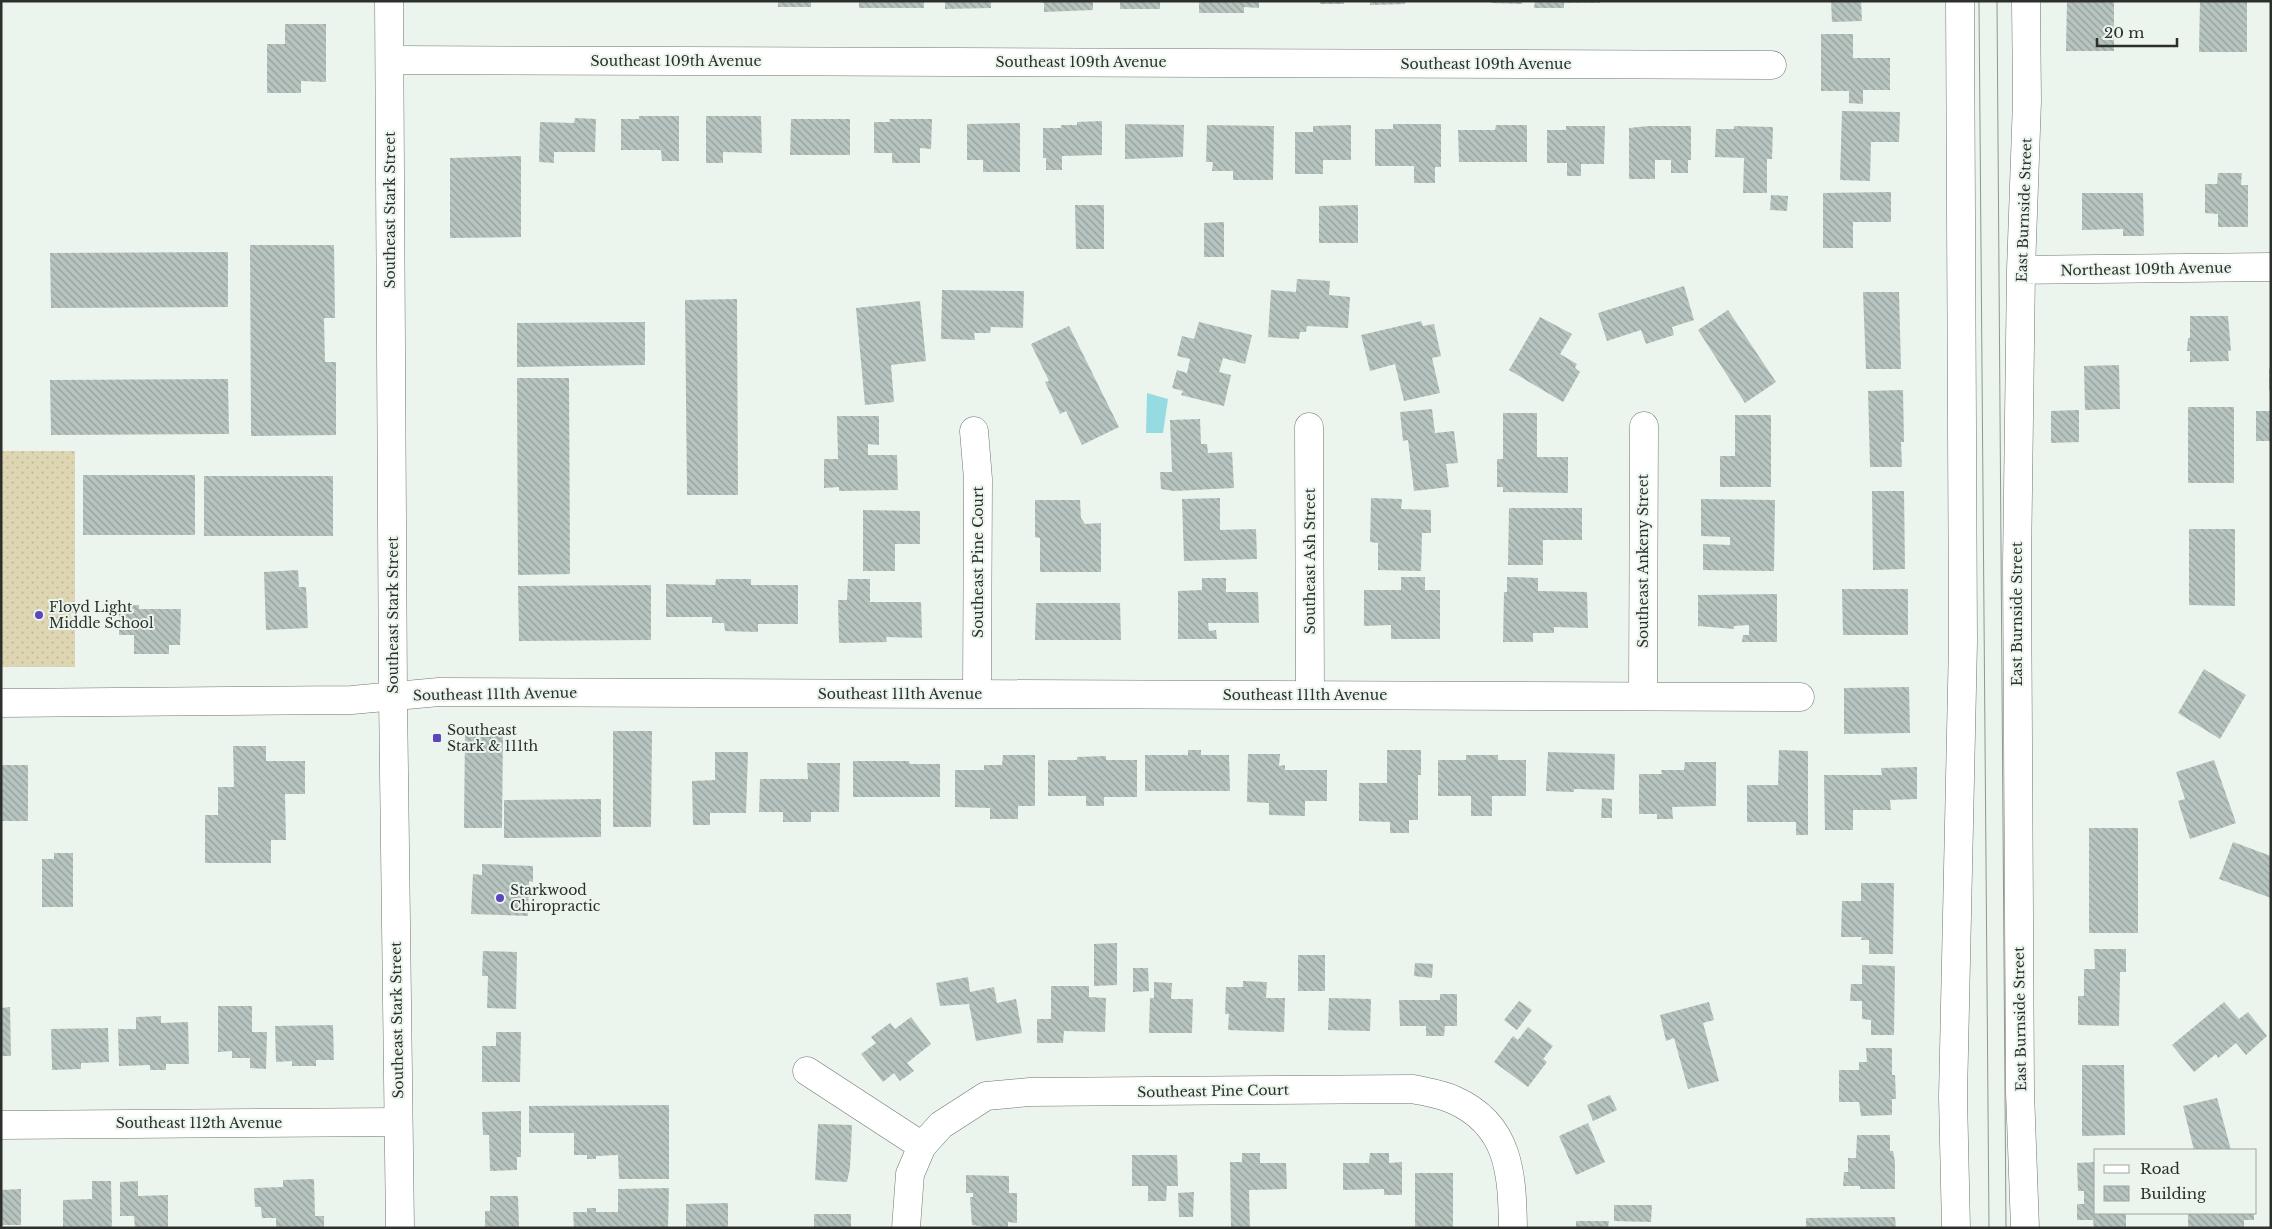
<svg xmlns="http://www.w3.org/2000/svg" width="2272" height="1229" font-family="'Libre Baskerville',serif">
  <style>
    .grass { fill: url(#grass-dots) }
    .water { fill: #97dbe2 }
    .building { fill: url(#building-back-hatch) }
    .lines { fill: none; stroke-linecap: round; stroke-linejoin: round }
    .minor-casing { stroke: #6d766f; stroke-width: 29 }
    .major-casing { stroke: #6d766f; stroke-width: 29 }
    .minor { stroke: #fff; stroke-width: 28 }
    .major { stroke: #fff; stroke-width: 28 }
    .tram { stroke: #909691; stroke-width: 1 }
    .poi-dot { fill: #5c45bd; stroke: #ebf5ed; stroke-width: 2 }
    .labels { text-anchor: middle; dominant-baseline: central; stroke-width: 4; stroke-linejoin: round; paint-order: stroke }
    .street-label { font-size: 14px; fill: #2c2f2c; stroke: #ebf5ed }
    .poi-label { font-size: 14px; fill: #2c2f2c; stroke: #ebf5ed; text-anchor: start }
  </style>
  <defs>
    <pattern id="grass-dots" width="8" height="8" patternUnits="userSpaceOnUse" patternTransform="scale(1.25)"><rect width="8" height="8" fill="#ded6b2"/><path d="M2 2h.1M6 6h.1" fill="none" stroke="#bfb899" stroke-width="1.8" stroke-linecap="round"/></pattern>
    <pattern id="building-back-hatch" width="6" height="6" patternUnits="userSpaceOnUse" patternTransform="scale(1.25)"><rect width="6" height="6" fill="#b7c4c0"/><path d="M-1 5l2 2M0 0l6 6M5-1l2 2" fill="none" stroke="#95a09c"/></pattern>
  </defs>
  <rect width="100%" height="100%" fill="#ebf5ed"/>
  <path class="grass" d="M1 451H75V667H1Z"/>
  <path class="water" d="M1147 393 1168 399 1163 433H1146Z"/>
  <path class="building" d="M778 1H811V7H778Z
    M859 1H924V8H859Z
    M945 1H991V8L945 9Z
    M1038 1H1093V10L1044 12V3Z
    M1120 1H1160V9H1120Z
    M1199 1H1259V8L1244 7V13H1199Z
    M1320 1H1344V4H1320Z
    M1370 1H1405V4L1370 5Z
    M1491 1H1522V4L1491 3Z
    M1535 1H1600V3H1564V8H1534Z
    M1831 1H1861L1862 21 1832 22Z
    M2067 1H2114V51H2066Z
    M2200 1H2247V52H2199Z
    M285 24H326V82L301 81V93H267V44H285Z
    M1821 34H1853V58H1890V90H1863V104L1849 103V91H1821Z
    M1842 111 1900 112 1899 142H1871L1870 181 1840 180Z
    M639 116H679V161H662L661 150H621V119H639Z
    M706 116H761L762 153 723 152V163H706Z
    M575 118 596 119 595 152H554V163L539 162 540 122 574 123Z
    M791 119H850V155H790Z
    M889 119H932L931 149 920 148V163H892V153H874V122H890Z
    M1102 121V155L1062 156V170H1046V158H1043V128H1061V125H1077V122Z
    M1020 123V172H983V160H967V124Z
    M1125 124 1184 125 1183 157 1125 159Z
    M1393 124H1441V167H1435V183H1414V166H1375V129H1393Z
    M1207 125 1274 126 1273 180H1233V171H1212L1213 162H1206Z
    M1351 125V160H1323V174H1295V132H1313V126Z
    M1496 125H1527V162H1459L1458 130H1495Z
    M1566 126H1605L1604 164H1581V176H1567V163H1547V130H1566Z
    M1649 126H1691V160H1688V173H1671V160H1655V179H1629V128Z
    M1734 126 1773 127 1772 159H1767V193H1743L1744 158 1715 157 1716 129H1734Z
    M521 156V237L450 238V158Z
    M2218 173H2242L2241 185H2248V227H2218V214L2205 213V184H2217Z
    M1891 192V222H1853V248H1823V193Z
    M2082 193H2143L2144 236H2123V229L2082 230Z
    M1771 195 1788 196 1787 211 1770 210Z
    M1075 205H1104V249H1076Z
    M1358 205V243H1319V206Z
    M1224 222V257H1204V223Z
    M250 245H334L335 318H324L325 362H336V435L251 436Z
    M228 252V307L51 308 50 253Z
    M1297 279 1330 281 1329 295 1350 297 1348 328 1307 326 1306 332H1300L1299 339 1268 337 1271 290 1296 292Z
    M1684 286 1694 320 1672 327 1674 335 1646 344 1641 330 1607 341 1598 313Z
    M942 290 1024 291 1023 328 991 327 990 333H974L975 340 941 339Z
    M1863 292H1899L1901 369H1866Z
    M737 299 738 495H687L685 300Z
    M920 301 926 361 891 365 894 402 865 405 856 308Z
    M1728 310 1776 382 1745 403 1698 330Z
    M2190 316H2228L2231 351H2228L2229 361 2190 362V351H2187L2188 338H2190Z
    M1540 317 1572 334 1560 354 1577 364 1575 368 1580 372 1563 402 1509 370Z
    M1421 321 1423 326 1434 324 1441 356 1432 358 1440 393 1404 401 1395 364 1370 371 1361 335Z
    M645 322V365L517 367V323Z
    M1199 322 1252 335 1245 364 1223 358 1219 372 1231 375 1224 406 1181 395 1183 391 1172 388 1177 370 1187 373 1190 359 1177 356 1182 336 1194 339Z
    M1069 326 1119 427 1082 445 1066 411 1060 414 1045 382 1049 381 1031 344Z
    M2119 365 2120 409 2085 410 2084 366Z
    M2269 368H2271V391H2269Z
    M517 378H569L570 574 518 575Z
    M228 379 229 434 51 435 50 380Z
    M1903 390 1904 442H1901L1902 467H1870L1868 391Z
    M2188 407H2234V483H2188Z
    M1432 409 1435 433 1454 431 1458 463 1446 464 1449 487 1414 491 1408 440 1403 441 1400 412Z
    M2079 410V442L2051 443V411Z
    M2256 411H2271V441H2256Z
    M1503 413H1537V457H1568V493L1503 492V487H1497V459H1503Z
    M1735 415H1771V487H1720V456H1735Z
    M837 416H879V445L868 444V455H897L898 490 839 491V487L824 488V459H838Z
    M1200 419 1201 444H1207L1208 453 1232 452 1234 488 1174 491 1161 489 1160 472H1172L1170 420Z
    M83 475H195V535H83Z
    M204 476H333V536H204Z
    M1872 491H1904L1905 569 1873 570Z
    M1220 498V530L1256 529 1257 559 1184 561 1182 499Z
    M1371 498 1402 499 1401 509 1431 510V533H1422L1421 571 1378 570V543L1370 542Z
    M1701 499 1775 500 1774 571 1703 570V544L1730 545V537L1701 536Z
    M1035 500H1080L1081 518 1085 524 1101 523V572H1040V538L1035 537Z
    M1509 508H1582V540H1543V565H1508Z
    M863 510 920 511V544H895V571H863Z
    M2189 529H2235V606L2189 605Z
    M298 570 299 587H306L308 628 266 630 264 572Z
    M1401 577H1425V590H1440V639H1391V625L1364 626V590H1401Z
    M1507 577 1538 578V591L1587 592 1588 628 1554 627V633H1533V642H1503L1504 592H1507Z
    M1202 578H1226V592H1258L1259 623H1208L1209 631 1216 630 1217 639H1178V591L1202 590Z
    M716 579H751V585H798V624H758V632L725 631 724 623H712V617H666V584L715 585Z
    M848 579H870V602H921L922 638 886 637 887 642 839 643 838 600H847Z
    M651 585V640L519 641 518 586Z
    M1842 589H1908V635H1843Z
    M1777 594V642H1742L1743 635H1749V625L1734 626V629L1698 626V595Z
    M1036 603H1120L1121 640H1035Z
    M119 605H139V609H181L180 645H169V654H134V635H119Z
    M2204 669 2246 695 2220 739 2178 713Z
    M1909 687 1910 733 1844 734V688Z
    M465 731 503 732 502 828H464Z
    M613 731H652L651 827H613Z
    M233 746H266V761H305V794H285L286 840H271V863H205V815H218V787H234Z
    M1188 750H1201V755H1229L1230 791H1145V755H1188Z
    M1387 750H1421V775H1418V820H1409V833H1390V822L1359 821V783H1387Z
    M1779 750 1808 751V835H1796V822H1747V785H1778Z
    M715 752H748L746 813H710V825H693L692 781 715 780Z
    M1548 752 1615 754 1614 790 1574 789V792L1546 791Z
    M1248 754H1280L1279 766 1285 765V770H1327V801H1305V816L1269 815V803L1247 802Z
    M1003 755H1035V806H1018V819H990V808L955 807V770H984V765H1002Z
    M1466 755H1498V760H1526V796H1492V816H1471V796H1438V760H1466Z
    M1106 756V760H1137V797H1104V806H1086V796H1048V760H1077V757Z
    M2214 760 2236 823 2190 839 2178 801 2185 799 2176 772Z
    M853 761H909L910 764H940V797H853Z
    M1685 762H1716V806L1672 807 1673 819H1657V814H1639V774H1662L1661 770H1684Z
    M807 763H840L839 812H811V822H783V812H759L760 779H808Z
    M1 765H28V821H1Z
    M1917 767V799L1890 800 1891 810H1853V830H1825L1824 775H1882L1881 768Z
    M1602 798 1612 799V818H1601Z
    M601 799V837L504 838V800Z
    M2089 828H2138V933H2089Z
    M2233 842 2271 856V898L2219 879Z
    M54 853H73V907H42V859H54Z
    M482 864 533 866V882L529 881 528 916 471 914 473 874 482 875Z
    M1861 883H1894L1893 954H1869V940H1861L1862 937H1841L1842 901H1861Z
    M1117 943V985L1094 986V944Z
    M2094 949H2126V972H2120L2119 1026 2078 1025V996H2084V969H2095Z
    M483 951 517 952 516 1009 487 1008 488 976H482Z
    M1298 955H1325V991H1298Z
    M1415 963 1433 964 1432 978 1414 976Z
    M1862 965 1895 966 1894 1035H1871V1020L1862 1019V1001H1850L1851 984H1862Z
    M1133 968H1148L1149 991 1133 992Z
    M968 977 970 992 994 987 997 1003 1016 999 1022 1033 976 1041 969 1004 940 1006 936 983Z
    M1243 981 1267 982 1266 998H1285L1284 1032 1228 1030 1229 1014H1225L1226 987H1243Z
    M1154 982 1172 983 1171 999H1193L1192 1033H1149L1150 998H1154Z
    M1051 986H1089V997L1106 998 1105 1032 1064 1031 1063 1043H1037V1019H1051Z
    M1440 994H1457V1026H1445L1444 1036H1426V1026H1400L1399 1000H1440Z
    M1329 998 1371 999 1370 1031 1328 1030Z
    M1519 1001 1532 1010 1517 1030 1504 1020Z
    M1709 1002 1714 1020 1703 1023 1719 1081 1688 1089 1674 1038 1666 1041 1660 1015Z
    M2224 1002 2239 1019 2248 1012 2267 1036 2246 1055 2236 1043 2218 1058 2216 1054 2194 1072 2172 1045Z
    M218 1006H252V1032H267L266 1069 250 1068V1058H232V1051L218 1052Z
    M10 1007 11 1056H1V1008Z
    M161 1016V1023L188 1022 189 1064H166V1070H150V1065L119 1066 118 1029H136V1017Z
    M911 1017 931 1044 907 1063 914 1071 900 1081 894 1073 883 1082 861 1054 876 1043 871 1037 890 1023 895 1029Z
    M333 1025 334 1060H316V1066H292V1061L276 1062 275 1026Z
    M1528 1027 1553 1046 1543 1059 1547 1062 1528 1087 1494 1062 1513 1036 1518 1040Z
    M108 1028 109 1062 81 1063V1069L52 1070 51 1029Z
    M496 1032H521L520 1082H482V1046H496Z
    M1866 1048H1892V1075H1895L1896 1099H1892V1115L1861 1116 1859 1102H1839V1070H1859V1062H1867Z
    M2082 1065H2124L2125 1135 2082 1136Z
    M1610 1095 1617 1110 1593 1121 1587 1105Z
    M2217 1098 2231 1150H2194L2183 1106Z
    M669 1105V1179H619L618 1155 596 1156V1159H587V1155H574V1133H529V1106Z
    M521 1111V1157H517V1170L490 1171 489 1135H483L482 1112Z
    M1588 1123 1605 1162 1576 1175 1559 1136Z
    M818 1124 852 1125 850 1168 847 1182 815 1180Z
    M1857 1135H1890V1151H1893L1895 1162V1189H1860V1186H1843L1844 1172H1848V1158H1856Z
    M1242 1153H1260V1163H1286L1287 1189 1249 1190 1250 1228H1231L1230 1162H1242Z
    M1370 1153H1389V1163L1402 1162V1195H1384V1189L1343 1190V1163H1369Z
    M1132 1155H1177L1178 1186H1167L1166 1201H1148V1186H1132Z
    M2096 1162V1213L2126 1214V1228H2094L2093 1220H2077V1204H2084V1191H2078L2077 1163Z
    M1415 1173H1453V1228H1415Z
    M966 1175 1009 1176V1193H1017V1223L1008 1222V1228H981V1226L972 1225 970 1197H973V1193H966Z
    M314 1179 315 1216H324V1228H276V1218H262L261 1207H255L254 1188 283 1187V1180Z
    M92 1181H111L112 1228H63V1200L92 1199Z
    M138 1181V1196L168 1195V1228H135L134 1216H120V1182Z
    M669 1188 668 1228H574L573 1212H587V1208H596V1212H618V1189Z
    M21 1189V1225H1V1190Z
    M1194 1192 1193 1217H1179L1178 1193Z
    M490 1196H518L519 1228H485V1211H490Z
    M728 1203V1228H686V1204Z
    M1614 1205H1652L1651 1222 1614 1221Z
    M2188 1213H2254V1220H2244V1228H2188Z
    M814 1214H851V1228H814Z
    M1895 1217 1896 1228H1806V1218Z
    M1576 1221H1609L1608 1228H1576Z"/>
  <g class="lines">
    <defs>
      <path id="minor" d="M390 60 1772 65
        M2021 270 2271 267
        M1309 427 1310 695
        M974 431 978 479 977 694
        M1643 696 1644 426
        M1 703 352 700 439 692 1800 697
        M807 1071 922 1146
        M1 1125 398 1122
        M906 1228 910 1174 922 1146 941 1125 986 1096 1030 1092 1413 1089C1426 1092 1441 1094 1454 1100 1510 1125 1512 1174 1513 1228
        M1956 1228 1953 1097 1963 642 1960 1
        M2025 1228 2020 1092 2017 565 2021 270 2027 101 2026 1"/>
      <path id="major" d="M389 1 393 696 400 1228"/>
    </defs>
    <use href="#minor" class="minor-casing"/>
    <use href="#major" class="major-casing"/>
    <use href="#minor" class="minor"/>
    <use href="#major" class="major"/>
    <path class="tram" d="M1979 1 1989 1228
      M1997 1 2006 1228"/>
  </g>
  <g class="poi-dot">
    <circle cx="39" cy="615" r="5"/>
    <rect x="432" y="733" width="10" height="10" rx="2.5"/>
    <circle cx="500" cy="898" r="5"/>
  </g>
  <g class="labels">
    <g class="street-label">
      <text x="676" y="61">Southeast 109th Avenue</text>
      <text x="1081" y="62">Southeast 109th Avenue</text>
      <text x="1486" y="64">Southeast 109th Avenue</text>
      <text transform="translate(390 210) rotate(-90)">Southeast Stark Street</text>
      <text transform="translate(2024 210) rotate(-88)">East Burnside Street</text>
      <text transform="translate(2146 269) rotate(-1)">Northeast 109th Avenue</text>
      <text transform="translate(1310 561) rotate(-90)">Southeast Ash Street</text>
      <text transform="translate(1643 561) rotate(-90)">Southeast Ankeny Street</text>
      <text transform="translate(978 562) rotate(-90)">Southeast Pine Court</text>
      <text transform="translate(2017 614) rotate(-90)">East Burnside Street</text>
      <text transform="translate(393 615) rotate(-90)">Southeast Stark Street</text>
      <text transform="translate(495 694) rotate(-1)">Southeast 111th Avenue</text>
      <text x="900" y="694">Southeast 111th Avenue</text>
      <text x="1305" y="695">Southeast 111th Avenue</text>
      <text transform="translate(2020 1019) rotate(-91)">East Burnside Street</text>
      <text transform="translate(397 1020) rotate(-91)">Southeast Stark Street</text>
      <text transform="translate(1213 1091) rotate(-1)">Southeast Pine Court</text>
      <text x="199" y="1123">Southeast 112th Avenue</text>
    </g>
    <g class="poi-label">
      <text x="49" y="607">Floyd Light<tspan x="49" dy="16">Middle School</tspan></text>
      <text x="447" y="730">Southeast<tspan x="447" dy="16">Stark &amp; 111th</tspan></text>
      <text x="510" y="890">Starkwood<tspan x="510" dy="16">Chiropractic</tspan></text>
    </g>
  </g>
  <rect width="2272" height="1229" fill="none" stroke="#2c2f2c" stroke-width="5"/>
  <rect x="2094" y="1149" width="162" height="65" fill="#ebf5ed" stroke="#9fa6a0"/>
  <rect x="2104" y="1165" width="25" height="8" fill="#ffffff" stroke="#9fa6a0"/>
  <text x="2140" y="1174" font-size="15" fill="#2c2f2c">Road</text>
  <rect x="2104" y="1186" width="25" height="15" fill="url(#building-back-hatch)" stroke="#9fa6a0"/>
  <text x="2140" y="1199" font-size="15" fill="#2c2f2c">Building</text>
  <path d="M2097 38v8h80v-8" fill="none" stroke="#2c2f2c" stroke-width="2.5"/>
  <text x="2104" y="38" font-size="15" fill="#2c2f2c" stroke="#ebf5ed" stroke-width="4" paint-order="stroke">20 m</text>
</svg>
